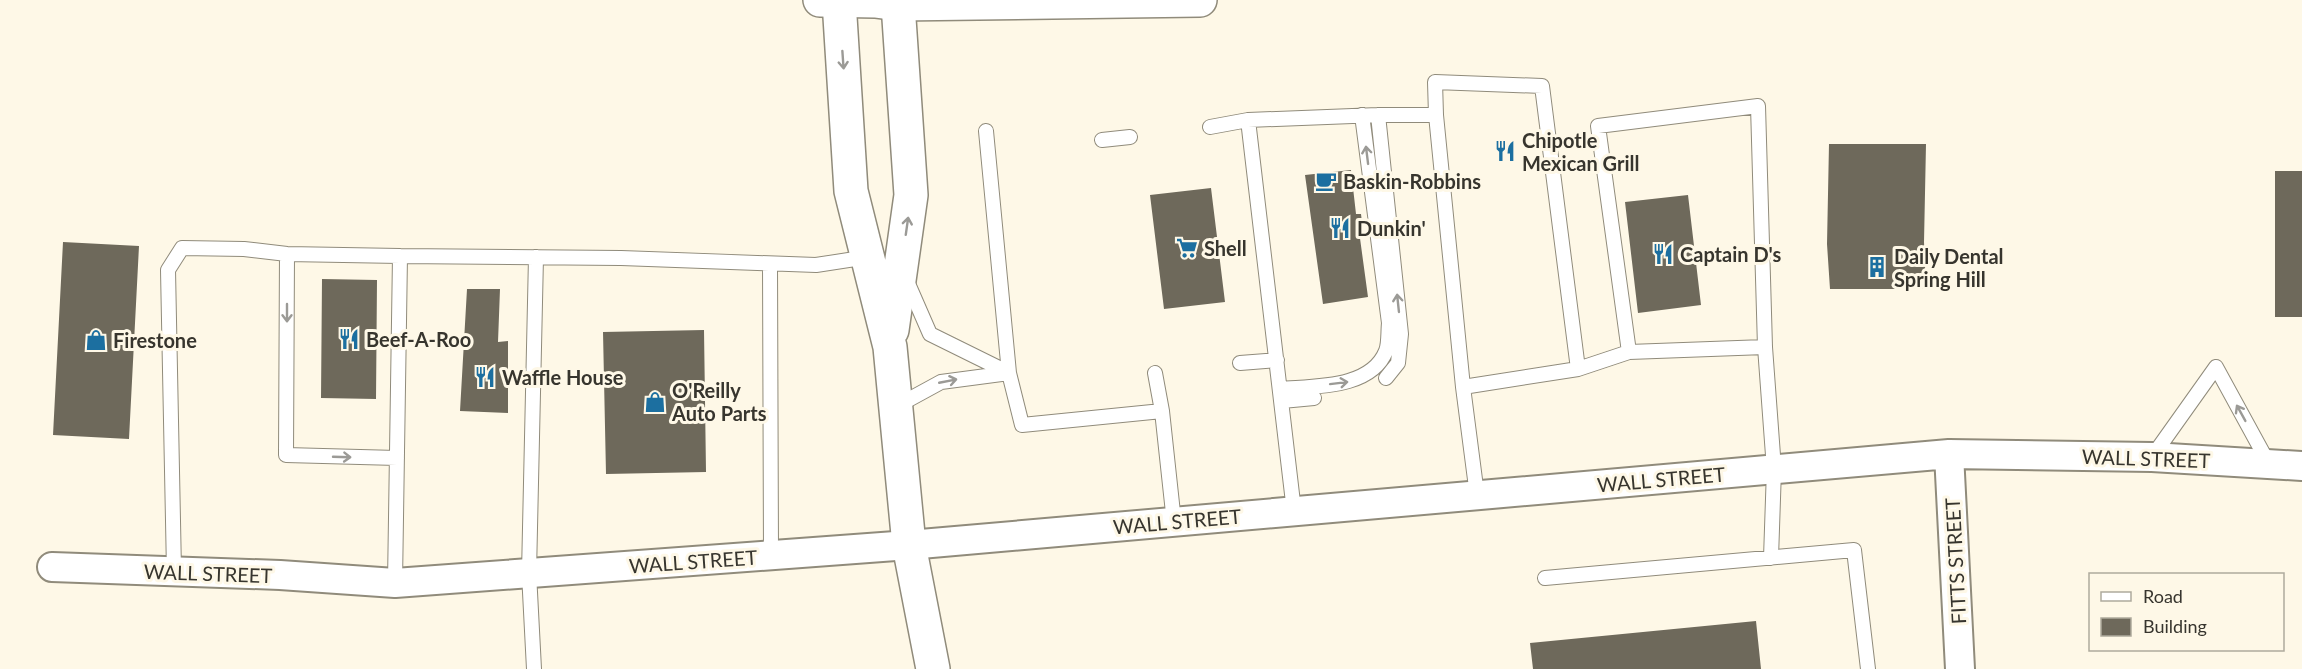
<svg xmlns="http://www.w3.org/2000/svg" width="2302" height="669" font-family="Lato,sans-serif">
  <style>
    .building { fill: #6e695b }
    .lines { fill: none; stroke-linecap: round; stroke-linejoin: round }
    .lane-casing { stroke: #908b7b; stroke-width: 16 }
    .street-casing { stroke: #908b7b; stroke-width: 32 }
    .secondary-casing { stroke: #908b7b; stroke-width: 36 }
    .primary-casing { stroke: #908b7b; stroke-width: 36 }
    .lane { stroke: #fff; stroke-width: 14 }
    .street { stroke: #fff; stroke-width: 28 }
    .secondary { stroke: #fff; stroke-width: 33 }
    .primary { stroke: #fff; stroke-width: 33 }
    .oneway { stroke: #9b9a96 }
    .labels { text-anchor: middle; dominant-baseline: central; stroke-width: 6; stroke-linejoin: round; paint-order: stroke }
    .poi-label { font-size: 20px; font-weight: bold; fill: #37352e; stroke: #fef8e7; text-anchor: start }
    .street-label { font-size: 20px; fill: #37352e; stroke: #fef8e7 }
  </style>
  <rect width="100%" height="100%" fill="#fef8e7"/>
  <path class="building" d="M1829 144H1926L1924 242 1926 289H1830L1827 244Z
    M1351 170 1356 214H1361L1363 231H1359L1368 297 1323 304 1305 175Z
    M2275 171H2302V317H2275Z
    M1211 188 1225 302 1164 309 1150 195Z
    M1688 195 1701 305 1638 313 1625 202Z
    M63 242 139 246 129 439 53 435Z
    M322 279 377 280 376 399 321 398Z
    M467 289H500L498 342 508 341V413L460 411Z
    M704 330 706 472 606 474 603 332Z
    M1756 621 1761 669H1533L1530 643Z"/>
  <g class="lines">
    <defs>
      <path id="lane" d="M1378 115 1401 334 1398 363 1386 378
        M1436 115 1463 387
        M1210 127 1248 120
        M986 131 1009 373 1022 425 1162 411
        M1102 140 1130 137
        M287 254 286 455 397 458
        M770 264 771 555
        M1765 347 1774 469 1771 558
        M1240 363 1277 360
        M1578 369 1629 352 1765 347 1758 106 1598 126 1629 352
        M1155 373 1162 411 1174 522
        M1280 389C1314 386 1371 389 1386 351 1389 344 1388 332 1389 323L1362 115
        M1282 401 1314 398
        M897 406 941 382 1009 373 930 334 906 279
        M2152 457 2216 367 2269 464
        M1294 511 1248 120 1378 115H1436L1435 82 1542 86 1578 369 1463 387 1477 495
        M174 571 168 270 182 248 244 249 287 254 400 256
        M1545 578 1854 550 1868 669
        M395 583 400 256 621 258 816 265 868 257
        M534 669 529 573 536 257"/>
      <path id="street" d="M1949 454 1960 669
        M52 567 280 575 395 583 909 545 1949 454 2152 457 2302 466"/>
      <path id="secondary" d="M839 1 851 191 890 347 909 545 933 669
        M892 330 911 195 898 4"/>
      <path id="primary" d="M820 0 875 1 898 4 1200 0"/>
    </defs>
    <use href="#lane" class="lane-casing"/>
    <use href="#street" class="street-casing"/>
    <use href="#secondary" class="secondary-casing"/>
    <use href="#primary" class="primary-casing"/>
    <use href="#lane" class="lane"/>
    <use href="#street" class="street"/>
    <use href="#secondary" class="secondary"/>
    <use href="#primary" class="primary"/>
  </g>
  <defs><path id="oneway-shaft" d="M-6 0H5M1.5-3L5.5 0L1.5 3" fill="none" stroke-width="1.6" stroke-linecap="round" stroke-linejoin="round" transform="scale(1.5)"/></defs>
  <g class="oneway">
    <use href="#oneway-shaft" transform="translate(843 60) rotate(86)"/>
    <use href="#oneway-shaft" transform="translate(1367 155) rotate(-97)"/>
    <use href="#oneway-shaft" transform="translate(907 226) rotate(-82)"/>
    <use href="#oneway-shaft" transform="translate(1398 303) rotate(-96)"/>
    <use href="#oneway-shaft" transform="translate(287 313) rotate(90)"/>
    <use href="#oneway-shaft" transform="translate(948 381) rotate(-11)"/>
    <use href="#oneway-shaft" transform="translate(1339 383) rotate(-7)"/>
    <use href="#oneway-shaft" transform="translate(2241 413) rotate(-119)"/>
    <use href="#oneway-shaft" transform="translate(342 457) rotate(2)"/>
  </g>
  <defs>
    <symbol id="restaurant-bare" viewBox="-9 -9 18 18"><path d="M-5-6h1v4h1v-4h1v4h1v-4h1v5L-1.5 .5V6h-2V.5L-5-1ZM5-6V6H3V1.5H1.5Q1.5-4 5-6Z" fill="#1c6fa0" stroke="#fef8e7" stroke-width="2.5" paint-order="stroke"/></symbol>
    <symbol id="cafe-bare" viewBox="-9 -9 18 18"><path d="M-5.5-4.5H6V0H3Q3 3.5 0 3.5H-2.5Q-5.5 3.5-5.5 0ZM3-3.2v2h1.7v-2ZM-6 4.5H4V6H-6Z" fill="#1c6fa0" stroke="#fef8e7" stroke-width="2.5" paint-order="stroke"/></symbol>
    <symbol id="supermarket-bare" viewBox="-9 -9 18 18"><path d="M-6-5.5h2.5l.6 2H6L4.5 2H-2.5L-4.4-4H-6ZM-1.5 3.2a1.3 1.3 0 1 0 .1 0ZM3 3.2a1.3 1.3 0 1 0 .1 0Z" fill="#1c6fa0" stroke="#fef8e7" stroke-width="2.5" paint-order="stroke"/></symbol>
    <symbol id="building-bare" viewBox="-9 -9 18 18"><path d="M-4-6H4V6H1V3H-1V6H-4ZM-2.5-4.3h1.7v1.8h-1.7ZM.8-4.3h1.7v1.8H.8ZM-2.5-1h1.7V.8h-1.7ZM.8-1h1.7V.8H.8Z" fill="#1c6fa0" stroke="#fef8e7" stroke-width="2.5" paint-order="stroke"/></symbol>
    <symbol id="shop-bare" viewBox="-9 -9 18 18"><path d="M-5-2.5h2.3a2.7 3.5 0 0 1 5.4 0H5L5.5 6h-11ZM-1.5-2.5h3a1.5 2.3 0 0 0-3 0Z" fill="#1c6fa0" stroke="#fef8e7" stroke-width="2.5" paint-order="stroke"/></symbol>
  </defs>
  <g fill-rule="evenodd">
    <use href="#restaurant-bare" x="1490" y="136" width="30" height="30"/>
    <use href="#cafe-bare" x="1311" y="166" width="30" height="30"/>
    <use href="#restaurant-bare" x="1325" y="213" width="30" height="30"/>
    <use href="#supermarket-bare" x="1172" y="233" width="30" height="30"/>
    <use href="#restaurant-bare" x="1648" y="239" width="30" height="30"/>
    <use href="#building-bare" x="1862" y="252" width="30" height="30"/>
    <use href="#restaurant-bare" x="334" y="324" width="30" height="30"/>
    <use href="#shop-bare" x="81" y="325" width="30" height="30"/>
    <use href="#restaurant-bare" x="470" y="362" width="30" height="30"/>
    <use href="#shop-bare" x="640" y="387" width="30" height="30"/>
  </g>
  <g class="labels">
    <g class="poi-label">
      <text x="1522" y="140">Chipotle<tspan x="1522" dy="23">Mexican Grill</tspan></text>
      <text x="1343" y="181">Baskin-Robbins</text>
      <text x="1357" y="228">Dunkin'</text>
      <text x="1204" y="248">Shell</text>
      <text x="1680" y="254">Captain D's</text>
      <text x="1894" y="256">Daily Dental<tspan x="1894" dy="23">Spring Hill</tspan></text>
      <text x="366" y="339">Beef-A-Roo</text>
      <text x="113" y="340">Firestone</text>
      <text x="502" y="377">Waffle House</text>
      <text x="672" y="390">O'Reilly<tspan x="672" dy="23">Auto Parts</tspan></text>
    </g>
    <g class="street-label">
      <text transform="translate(2146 458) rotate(2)">WALL STREET</text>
      <text transform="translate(1661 479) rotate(-5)">WALL STREET</text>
      <text transform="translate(1177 521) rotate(-5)">WALL STREET</text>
      <text transform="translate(693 561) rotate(-4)">WALL STREET</text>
      <text transform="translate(1955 561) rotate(-93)">FITTS STREET</text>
      <text transform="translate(208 573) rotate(2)">WALL STREET</text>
    </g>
  </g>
  <rect x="2089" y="573" width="195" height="78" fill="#fef8e7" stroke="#aeaa9d" stroke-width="1.5"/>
  <rect x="2101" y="592" width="30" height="9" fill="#ffffff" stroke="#aeaa9d" stroke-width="1.5"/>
  <text x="2143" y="603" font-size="18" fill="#37352e">Road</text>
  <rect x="2101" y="618" width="30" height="18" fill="#6e695b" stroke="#aeaa9d" stroke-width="1.5"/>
  <text x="2143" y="633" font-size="18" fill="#37352e">Building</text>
</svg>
